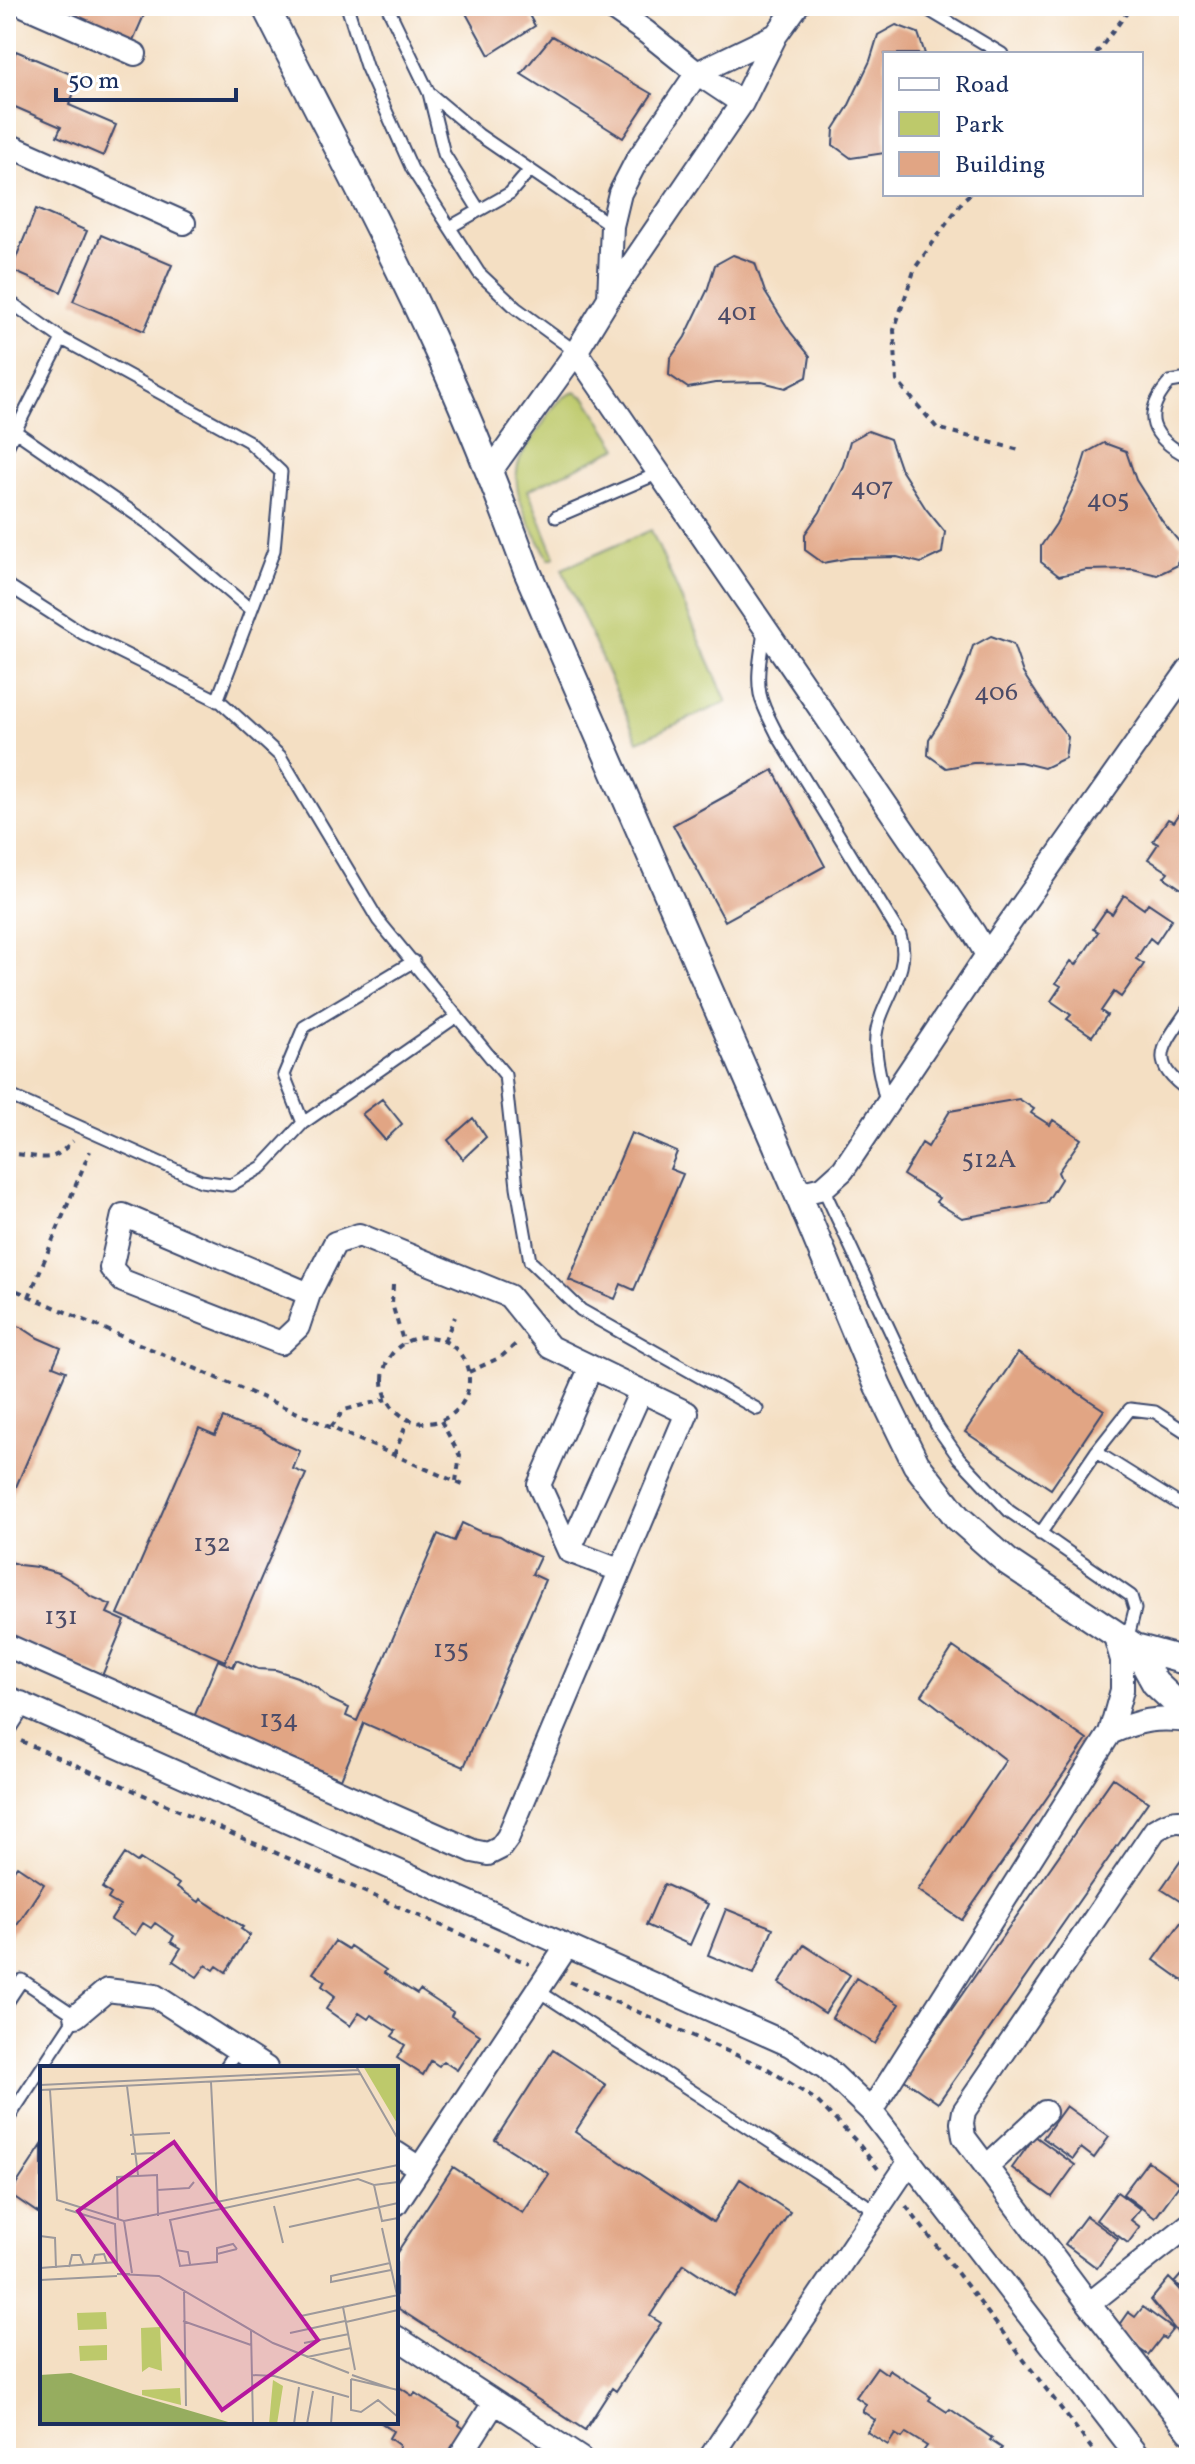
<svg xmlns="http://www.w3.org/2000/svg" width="1195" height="2464" font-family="Vollkorn,serif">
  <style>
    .green { fill: #bdc96b; stroke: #6c7c64; stroke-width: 2 }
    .building { fill: #e1a584 }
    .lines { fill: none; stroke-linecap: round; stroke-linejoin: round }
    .service-casing { stroke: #3c496d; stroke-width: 15 }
    .minor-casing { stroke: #3c496d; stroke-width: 26 }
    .tertiary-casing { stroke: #3c496d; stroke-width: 30 }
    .path { stroke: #3c496d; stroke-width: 4; stroke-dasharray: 6 6; stroke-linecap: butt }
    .service { stroke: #fff; stroke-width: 11 }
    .minor { stroke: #fff; stroke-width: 22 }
    .tertiary { stroke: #fff; stroke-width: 26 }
    .labels { text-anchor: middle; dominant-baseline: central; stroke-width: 8; stroke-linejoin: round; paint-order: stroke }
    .number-label { font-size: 26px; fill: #4c4c68 }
    .inset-road { fill: none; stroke: #9d999b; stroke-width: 2 }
    .view { fill: #b5179e; fill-opacity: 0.15; stroke: #b5179e; stroke-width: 4 }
    .inset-edge { fill: none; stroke: #1b2f5e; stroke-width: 4 }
  </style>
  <rect width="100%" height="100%" fill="#fff"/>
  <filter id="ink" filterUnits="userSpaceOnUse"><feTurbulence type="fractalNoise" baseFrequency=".0125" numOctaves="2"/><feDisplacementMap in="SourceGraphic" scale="16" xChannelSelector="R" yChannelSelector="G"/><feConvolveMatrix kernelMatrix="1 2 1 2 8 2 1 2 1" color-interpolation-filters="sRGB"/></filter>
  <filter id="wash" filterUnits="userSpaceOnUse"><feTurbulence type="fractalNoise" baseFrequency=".006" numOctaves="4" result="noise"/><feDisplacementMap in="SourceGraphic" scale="32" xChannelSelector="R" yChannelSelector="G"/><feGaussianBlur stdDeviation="1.8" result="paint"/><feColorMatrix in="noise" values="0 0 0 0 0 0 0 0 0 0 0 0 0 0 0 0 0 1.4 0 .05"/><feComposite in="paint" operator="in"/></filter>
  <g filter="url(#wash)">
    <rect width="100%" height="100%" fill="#f4dfc3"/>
    <path class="green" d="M575 392 586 398 618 448 528 490 555 557 549 559C534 532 507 491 520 459 525 447 534 437 541 427 550 412 558 397 575 392Z
      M651 530 727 702 638 741 562 569Z"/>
    <g id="blocks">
      <path class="building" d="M73 6H148L131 45 68 18Z
        M462 6H524L535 26 489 55Z
        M896 25 918 33 925 54H885V153L851 158 833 145 834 129 848 107 870 61 878 35Z
        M552 36 652 94 623 138 521 74Z
        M16 51 80 78 69 105 116 125 103 156 57 136 61 127 6 103V74Z
        M36 209 87 231 61 292 11 270Z
        M101 235 172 265 144 331 73 301Z
        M733 255 755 263 765 292 791 333 810 356 807 377 786 388 762 382 715 383 688 388 669 375 670 359 685 337 707 291 715 265Z
        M868 431 890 439 900 468 926 509 945 532 942 553 921 563 897 557 850 558 823 563 805 550V534L820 512 843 466 850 441Z
        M1104 443 1126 451 1136 480 1162 521 1181 544 1178 565 1157 575 1133 569 1086 570 1059 576 1041 562V546L1056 524 1078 478 1086 453Z
        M991 636 1013 644 1023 673 1050 714 1068 737 1065 758 1044 768 1020 762 973 763 946 768 928 755 929 739 943 717 965 671 973 646Z
        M773 770 825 866 725 921 673 825Z
        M1189 800V894L1164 877 1168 872 1148 859 1158 844 1153 841 1168 819 1174 822Z
        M1124 895 1144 909 1148 903 1172 919 1156 943 1150 938 1136 959 1144 964 1121 997 1114 992 1101 1011 1107 1015 1092 1036 1067 1019 1071 1015 1051 1001 1061 986 1056 983 1071 961 1076 965 1098 932 1093 929 1106 910 1112 914Z
        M382 1099 402 1124 385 1140 362 1114Z
        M1019 1099 1034 1109 1031 1113 1050 1125 1053 1120 1081 1139 1058 1172 1061 1179 1046 1203 962 1218 936 1202 939 1198 903 1175 922 1143 928 1147 950 1111Z
        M473 1118 486 1137 463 1159 448 1140Z
        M631 1133 677 1152 670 1169 683 1174 634 1290 621 1284 615 1299 569 1280Z
        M6 1323 21 1327 38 1338 61 1348 53 1366 66 1371 6 1510Z
        M1018 1353 1104 1410 1051 1489 965 1432Z
        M223 1418 242 1426 261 1430 278 1441 300 1451 293 1469 306 1474 225 1661 118 1614 199 1428 215 1435Z
        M462 1523 481 1532 500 1536 517 1547 540 1557 532 1574 545 1580 464 1767 364 1723 341 1779 194 1717 218 1660 233 1667 236 1660 258 1669 276 1670 297 1677 316 1687 329 1699 349 1708 346 1716 357 1721 438 1534 454 1541Z
        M6 1560 19 1565 37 1567 58 1573 77 1584 90 1596 111 1605 107 1613 125 1621 102 1676 6 1635Z
        M953 1647 1087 1740 962 1920 918 1890 1006 1760 922 1695Z
        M1113 1778 1148 1802 938 2103 903 2079Z
        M1189 1849V1907L1161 1889Z
        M125 1854 137 1862 140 1859 179 1884 177 1887 199 1902 201 1899 243 1927 241 1929 250 1935 226 1972 217 1966 214 1970 206 1965 197 1977 173 1961 181 1948 171 1942 174 1936 155 1923 151 1928 143 1923 135 1935 111 1920 120 1906 108 1899 111 1894 102 1888Z
        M17 1866 44 1884 6 1942V1870L12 1873Z
        M664 1884 708 1904 690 1945 646 1925Z
        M726 1909 773 1928 754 1974 708 1955Z
        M1182 1921 1189 1926V1985L1154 1960Z
        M335 1941 348 1949 350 1946 386 1970 384 1973 417 1994 420 1990 453 2012 451 2016 480 2035 457 2070 443 2061 439 2066 431 2061 423 2075 397 2058 405 2045 392 2036 396 2031 371 2015 368 2019 359 2013 350 2026 326 2009 335 1996 322 1986 325 1981 313 1973Z
        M804 1945 850 1975 825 2013 779 1983Z
        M856 1978 899 2004 875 2044 832 2018Z
        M553 2050 606 2085 575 2132 713 2222 740 2179 790 2212 734 2297 684 2264 650 2316 661 2323 616 2391 612 2388 585 2430 396 2307V2254L453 2167 523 2213 549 2174 495 2140Z
        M1066 2106 1109 2137 1094 2158 1081 2148 1073 2159 1043 2138Z
        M1035 2136 1075 2165 1052 2197 1012 2168Z
        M42 2145V2207L38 2213 10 2194Z
        M1148 2161 1180 2184 1155 2218 1123 2194Z
        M1117 2192 1140 2209 1131 2220 1140 2227 1128 2243 1096 2220Z
        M1086 2216 1118 2239 1097 2268 1065 2244Z
        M1189 2266V2291L1174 2283 1189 2299V2324L1177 2332 1151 2300 1169 2278 1174 2283Z
        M1143 2307 1173 2329 1165 2339 1162 2337 1148 2355 1114 2332 1128 2312 1135 2317Z
        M877 2367 887 2374 889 2370 931 2397 929 2400 947 2412 950 2409 992 2438 990 2440 1002 2448 996 2458H929L922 2453 927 2446 906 2433 902 2438 895 2434 888 2445 867 2432 875 2420 862 2411 866 2404 856 2397Z
        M396 2385 413 2396 415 2393 460 2422 459 2425 470 2433 454 2458H392L400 2446 389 2438 393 2431 380 2422H396Z"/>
    </g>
  </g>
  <g filter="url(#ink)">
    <use href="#blocks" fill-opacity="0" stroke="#3c496d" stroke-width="2"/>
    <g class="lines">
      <defs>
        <path id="service" d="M347 6 366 66 412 169 479 273 516 308 576 352
          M387 6 429 93 444 154 479 210
          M922 6 1002 54
          M429 93 479 135 612 226
          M450 227 510 193 530 170
          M6 299 62 339 248 441 281 472 274 550 217 701
          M1189 383 1182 380 1170 382C1140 416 1151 438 1189 457
          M15 431 151 525 251 610
          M6 449 62 339
          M556 517 659 473
          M6 584 82 633 221 702 280 756 378 920 505 1075 517 1187 530 1261 581 1310 757 1409
          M764 630C762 650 756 674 760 694 763 709 772 723 778 736L900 935C912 969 884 997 877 1029 872 1049 882 1083 886 1103
          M1189 1008C1166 1044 1144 1061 1189 1091
          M6 1094 201 1181 231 1185 262 1167 303 1123 457 1016
          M303 1123 284 1075 304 1027 414 961
          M823 1188 915 1384 938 1428 959 1458 1009 1511 1131 1596 1135 1609 1127 1641
          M1096 1452 1179 1504H1189
          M1040 1534 1096 1452 1130 1409 1155 1412 1189 1434
          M537 1990 876 2211
          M6 2004 22 1980 76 2016 6 2122
          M225 2068 237 2050"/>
        <path id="minor" d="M25 6 135 54
          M609 6 646 32 697 73 742 103
          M6 144 184 223
          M609 298 612 226 620 193 636 162 697 73 776 35
          M576 352 974 933 987 955
          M490 472 576 352 609 298 742 103 776 35 797 6
          M798 1194 823 1188 843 1170 987 955 1189 669
          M591 1367 539 1485 569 1551 619 1570
          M569 1551 641 1391
          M6 1645 473 1851 488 1854 500 1848 508 1837 687 1413 550 1347 509 1296 359 1235 335 1243 309 1294 123 1215 111 1268 123 1281 281 1343 298 1327 309 1294
          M6 1697 790 2045 826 2068 871 2111 1139 2458
          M6 1726 21 1703
          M1110 1733C1140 1720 1156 1717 1189 1721
          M1189 1824C1177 1817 1165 1824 1155 1830L964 2111 962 2123 964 2137 1089 2304 1189 2432
          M76 2016 107 1990 155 1996 266 2068
          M871 2111 1110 1733 1122 1690V1660L1114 1633
          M396 2153 419 2168
          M986 2167 1045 2112
          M396 2204 567 1946
          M1089 2304 1189 2225
          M396 2337 580 2458
          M459 2458 494 2403
          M710 2458 910 2161"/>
        <path id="tertiary" d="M265 6C324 122 386 237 440 356 472 426 500 498 527 571L798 1194 878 1386 916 1464 957 1517 1008 1562 1135 1647 1189 1662
          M1135 1647 1155 1683 1189 1715"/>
      </defs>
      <use href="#service" class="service-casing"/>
      <use href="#minor" class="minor-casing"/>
      <use href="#tertiary" class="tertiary-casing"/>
      <path class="path" d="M1096 54 1126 14 1127 6
        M970 194 964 199 915 268 894 330 897 381 937 428 1023 451
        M6 1155C23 1151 43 1163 58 1154 63 1151 68 1145 73 1141
        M6 1261 9 1267 8 1287
        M393 1285 392 1304 404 1344
        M6 1286 463 1485
        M29 1297 90 1151
        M383 1380a43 43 0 1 1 86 0a43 43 0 1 1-86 0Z
        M444 1341 455 1317
        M469 1372 501 1357 517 1343
        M441 1421 460 1456 456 1481
        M331 1427 344 1410 387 1399
        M394 1455 408 1420
        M21 1741 529 1964
        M570 1982 768 2069 816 2100 857 2142 879 2170
        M906 2206 1099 2458"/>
      <use href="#service" class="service"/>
      <use href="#minor" class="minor"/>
      <use href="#tertiary" class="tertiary"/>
    </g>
  </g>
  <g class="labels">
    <g class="number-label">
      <text x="737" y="313">401</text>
      <text x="872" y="488">407</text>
      <text x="1108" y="500">405</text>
      <text x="996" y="693">406</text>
      <text x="989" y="1160">512А</text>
      <text x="212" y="1544">132</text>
      <text x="61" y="1617">131</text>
      <text x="451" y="1650">135</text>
      <text x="279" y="1720">134</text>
    </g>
  </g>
  <g transform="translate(40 2066)">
    <rect width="358" height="358" fill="#f4dfc3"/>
    <path d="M323 0H358V59ZM66 246 67 263 38 264 37 247ZM120 261 122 305 109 301 102 306 101 262ZM67 279V294L40 295 39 280ZM233 314 243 320 237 358H229ZM140 322 141 339 102 329V324Z" fill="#bdc96b"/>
    <path d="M31 307 93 328 195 358H0V309Z" fill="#96ad5f"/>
    <path class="inset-road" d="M316 0 358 73M171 16 177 138M0 19 318 4M87 20 98 109M0 24 321 8M10 24 17 134 84 155 358 99M90 69 130 67M91 88 115 87M334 119 342 155 358 152M117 124 149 122 154 116M234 140 243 177M78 153 77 111 117 109 118 150M84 155 92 207M249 161 358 137M342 162 357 229M0 170 15 172 16 202M197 183 177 188V196L140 200 130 154 318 113 334 119 358 116M136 184 148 186 150 198M177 188V182L193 178 197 183M350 197 291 210V216L351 204M52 198 55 189 64 188 67 197M29 201 32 189H40L44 199M0 202 77 196 75 158 25 143M90 208H77L119 210 233 277 309 307M0 214 77 210M144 224 146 340M303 241 358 229M261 250 303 241 315 304M143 255 211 279M306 256 358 244M211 265 213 358M250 267 305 255M264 277 309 268M267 291 311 282M212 309 234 310 309 331M312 309 350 322M311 313V344L321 346 338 334 358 351M311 313 358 324M254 358 259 321M267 358 273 325M291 358 293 330"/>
    <path class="view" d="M134 76 278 274 182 344 38 145Z"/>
    <rect width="358" height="358" class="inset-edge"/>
  </g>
  <rect width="1195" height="2464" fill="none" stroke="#fff" stroke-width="32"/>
  <rect x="883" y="52" width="260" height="144" fill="#ffffff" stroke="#a4acbf" stroke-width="2"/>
  <rect x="899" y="78" width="40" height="12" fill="#ffffff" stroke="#a4acbf" stroke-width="2"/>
  <text x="955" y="92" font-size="24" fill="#1b2f5e">Road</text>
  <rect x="899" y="112" width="40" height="24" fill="#bdc96b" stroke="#a4acbf" stroke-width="2"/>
  <text x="955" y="132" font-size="24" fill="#1b2f5e">Park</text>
  <rect x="899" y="152" width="40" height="24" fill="#e1a584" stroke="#a4acbf" stroke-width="2"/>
  <text x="955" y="172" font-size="24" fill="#1b2f5e">Building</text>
  <path d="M56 88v12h180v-12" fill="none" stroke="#1b2f5e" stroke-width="4"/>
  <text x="68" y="88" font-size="24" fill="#1b2f5e" stroke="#ffffff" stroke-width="6" paint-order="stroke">50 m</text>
</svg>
